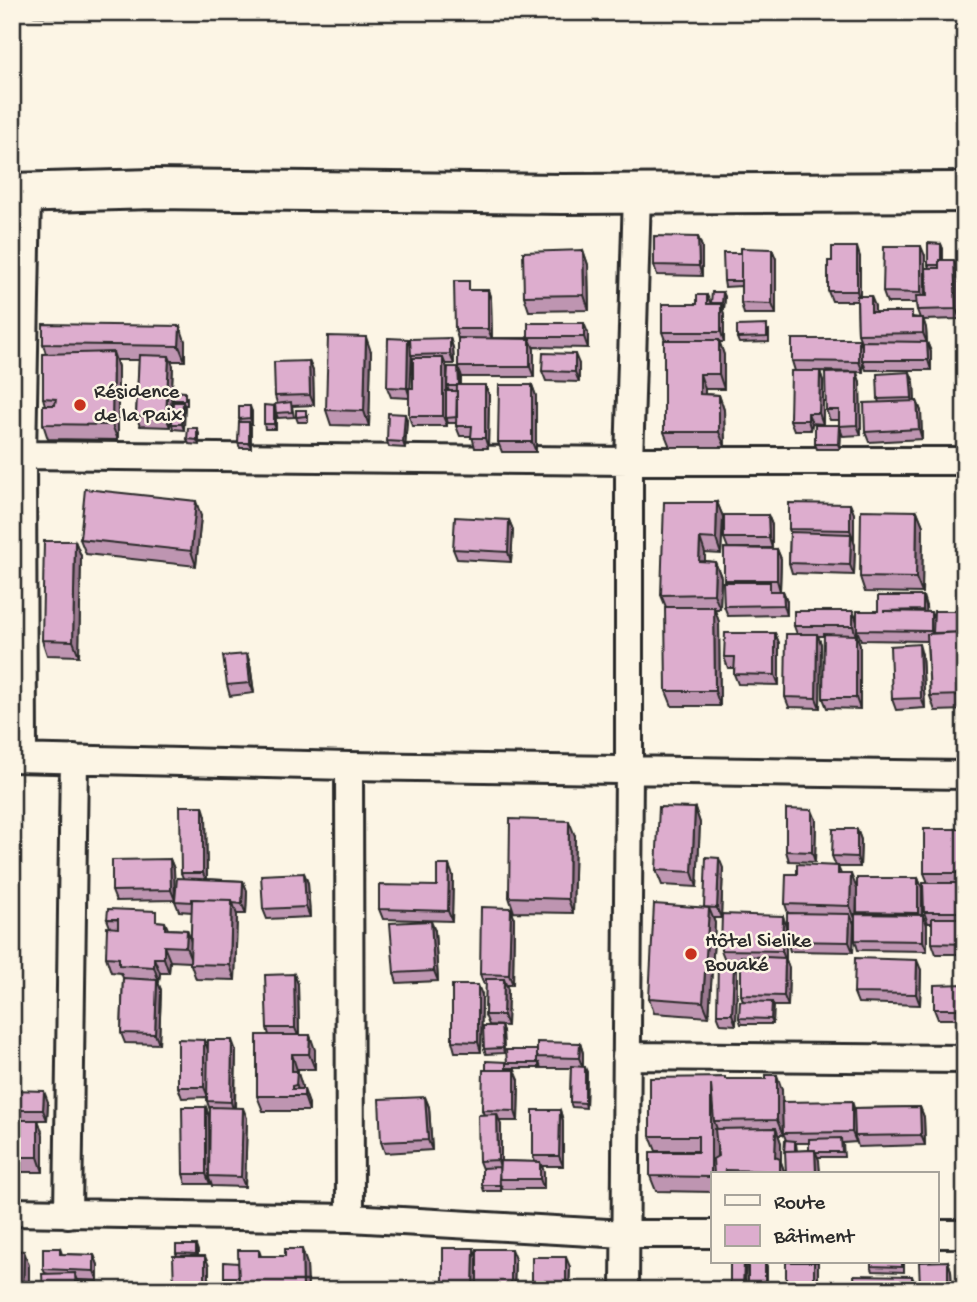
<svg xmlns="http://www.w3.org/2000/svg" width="977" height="1302" font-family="'Gochi Hand',sans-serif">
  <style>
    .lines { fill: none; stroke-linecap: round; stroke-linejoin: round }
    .street-casing { stroke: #2b2b2b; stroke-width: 32 }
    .secondary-casing { stroke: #2b2b2b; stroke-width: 44 }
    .street { stroke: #fcf5e5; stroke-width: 26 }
    .secondary { stroke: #fcf5e5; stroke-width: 38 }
    .wall { fill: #be95b1; stroke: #2b2b2b; stroke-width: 2; fill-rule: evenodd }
    .shaded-wall { fill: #9b7990; stroke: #2b2b2b; stroke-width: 2 }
    .building { fill: #ddadce; stroke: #2b2b2b; stroke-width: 2 }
    .poi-dot { fill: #c8321e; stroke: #fcf5e5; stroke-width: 2.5 }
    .labels { text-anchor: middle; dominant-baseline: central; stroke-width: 5; stroke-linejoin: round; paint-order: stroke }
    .poi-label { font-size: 21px; fill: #2b2b2b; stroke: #fcf5e5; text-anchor: start }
  </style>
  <rect width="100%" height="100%" fill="#fcf5e5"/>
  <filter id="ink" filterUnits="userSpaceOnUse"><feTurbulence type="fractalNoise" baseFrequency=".0143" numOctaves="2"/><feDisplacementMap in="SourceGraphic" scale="14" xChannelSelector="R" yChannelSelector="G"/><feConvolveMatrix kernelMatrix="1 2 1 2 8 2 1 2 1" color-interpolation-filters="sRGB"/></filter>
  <g filter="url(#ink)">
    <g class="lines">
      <defs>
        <path id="street" d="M22 455 629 461H965
          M12 758 349 766 965 775
          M23 758 22 455 27 194
          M349 766 350 1218
          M626 1056 965 1059
          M12 1212 350 1218 625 1234H713
          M68 1214 74 759
          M937 1234H965
          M625 1290 629 770V461L637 194"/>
        <path id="secondary" d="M12 193 153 189 562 194 965 192"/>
      </defs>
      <use href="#street" class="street-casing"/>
      <use href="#secondary" class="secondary-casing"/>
      <use href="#street" class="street"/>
      <use href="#secondary" class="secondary"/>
    </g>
    <path class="wall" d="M32 12H72V17L34 16Z
      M698 237 702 247V276L657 275 654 265Z
      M941 244 943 249V260L958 270 960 319 923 320 926 328 927 342 931 352V370H866L863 361V372L820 371 823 381V424L812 423 811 430H794L790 420 795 371 792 361 862 348V344L858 334 857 301H832L828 291 832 261 860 257V296L875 306V312L920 318 917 310 916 303H887L883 292 925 256V296H927L929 268 928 265Z
      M772 249 776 259V314H744L741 303V286L725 287 724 281 741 253Z
      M583 250 588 265 589 310 529 311 524 296Z
      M965 259V317L961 307Z
      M472 290H488L491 300 492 338H529L528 337 588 333V348L533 347 534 377H462L461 374V385L489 395 488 448H475L472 436H460L456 426V423H448L447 420V426H412L409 416V398L391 397 387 387 410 346 450 338 453 348 454 364H445L447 368V391H449L447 386 458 367V339L455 329ZM411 357 413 360V388H410Z
      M723 292 725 297 724 309H722L724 314V342H719L724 355V389H705V394L719 395 724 410 725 447H670L664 432 665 340 662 332 707 295 711 304Z
      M965 328V350L961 340Z
      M769 330V342L739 343 737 338Z
      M185 341V361H171L173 366 170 427 140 426 136 416 139 360H116L118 367V440L48 439 43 424 45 405 43 398 46 354 43 344Z
      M371 352 369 426 331 425 326 410Z
      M309 361 313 371 314 405 292 406 294 417 278 418 276 413V429H265L264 424 274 406 276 410 277 403 275 396Z
      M579 364V382L546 381 542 371Z
      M860 382 861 435 843 436 839 426V420H830L826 410Z
      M914 382 915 401H917L921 411 922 439 869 442 865 432 879 403 878 399Z
      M532 385 536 396V452H502L498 442Z
      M187 397V405H184V430L173 429 172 424 174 402 173 400Z
      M252 412V424H250L251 427V448H240L238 443 240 422 239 419Z
      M308 415V422H298L296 417Z
      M407 420 405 448 389 447 387 441Z
      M839 425 841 430 840 449H817L815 444Z
      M199 434V445L189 444 187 439Z
      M717 502 723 517 721 554 705 553V561L715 562 721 577 720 609H714L719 622 720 706H672L666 691V607L661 595Z
      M850 504 854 514 853 540 855 545 854 575 792 573 789 563 790 532 789 529Z
      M917 511 923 526 922 593 865 592 860 577Z
      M768 515 772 525V548H728L724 538Z
      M201 516 196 566 86 554 80 539Z
      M509 520 513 530 511 562 457 559 453 549Z
      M75 541 81 556 79 656 47 655 42 640Z
      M777 549 781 559 780 591H783L787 601V615L728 616 724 606V580Z
      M965 551V710L935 711 930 696 927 641 861 640 857 630 878 611 926 606V612L934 618 960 611 958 606V574L957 570Z
      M853 611 857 622V636L860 645V709L827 708 823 698 824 636H818L821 644 820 708 789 707 785 697 797 634 794 626Z
      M775 633 779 643V685L738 684 734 674V668H728L724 657Z
      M247 654 250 664 254 693 230 696 227 685Z
      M922 655 925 708 896 710 892 699Z
      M695 808 700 823 697 887 662 885 656 870Z
      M206 816 207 879 243 881 247 891 246 914H237L235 980 196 979 190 962 170 961 169 973H160L159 982H158L161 990 159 1044 125 1043 121 1033 123 978 121 973 111 972 106 957 110 927 107 919 165 922 168 929 187 930 191 941 192 912 179 911 175 901 183 878 181 873Z
      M816 820 815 862 789 861 786 851Z
      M857 829 861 840 860 867H838L841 874 857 889 856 914 918 878 922 888V915L927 925V951L858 950 855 940V921H852L854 924 853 952 790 951 787 941 788 913 785 904 797 874 836 866 832 856Z
      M965 829V954H936L932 943V923H928L924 912 928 883 924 873Z
      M575 836 573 913 514 912 509 897Z
      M170 859 174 869 175 900 116 901 112 891Z
      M723 868 721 918H713L715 923 709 1017 654 1013 649 998 704 907Z
      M304 873 308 883 310 917 267 919 263 909Z
      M453 876 452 921 383 919 379 909 437 886Z
      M511 908 514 918 513 985H506L508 990 507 1026 489 1025 485 1015 486 984H484L480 974Z
      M783 916 786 926V960L789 968 788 1006H773V1024H741L739 1018 743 1001 741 995V960H725L721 950Z
      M435 931 438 981 397 983 394 973Z
      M921 970 920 1005 858 1003 854 993Z
      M294 974 298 984 299 1035 315 1050V1069H298V1074L302 1089 309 1104V1111H263L257 1096 269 1035 267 1028Z
      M737 974 736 1025 721 1024 717 1014Z
      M965 984V1019H938L934 1009Z
      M482 995 481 1052H455L452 1041Z
      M501 1026 503 1031 504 1053 486 1054 484 1049Z
      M204 1040 208 1050 236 1051 235 1108 247 1118 245 1187 212 1186 210 1180V1184H186L183 1174 206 1107 209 1117 210 1136V1110L207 1101V1097L182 1098 178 1087Z
      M580 1043 583 1053V1067L587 1072 586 1108 572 1107 570 1102 571 1068H541L539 1062V1068H508V1067V1070L519 1080 518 1121H499L501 1125V1161L535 1162 533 1156 560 1110 563 1121V1166H542L544 1172V1189H503L501 1185V1191H484L482 1185V1169L479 1161 484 1115 482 1110 486 1070 537 1050Z
      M726 1079 782 1090V1102L854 1108 920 1107 924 1117 925 1145 858 1147 856 1139V1142L843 1143 844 1157H818L820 1174 786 1140 783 1133V1127V1135H778L781 1143V1162L785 1174H713V1192L656 1191 650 1176 698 1151H656L650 1136ZM796 1143H809V1150L797 1151Z
      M12 1090 48 1102 47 1120H12Z
      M425 1097 429 1107 432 1150 385 1153 381 1142Z
      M12 1120H38L43 1135V1172H20V1180H12Z
      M196 1245 198 1251V1256L209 1266 177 1256 176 1253Z
      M60 1248 62 1254 94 1255 98 1265V1281L78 1280 79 1283 45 1273 43 1269Z
      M259 1250 261 1256 307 1264 308 1290H239V1282H226L224 1277 238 1263Z
      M477 1257 515 1259 514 1290H428L442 1282Z
      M948 1261 951 1271 952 1290H921L920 1287Z
      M730 1262H746L745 1290H730Z
      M871 1262H904V1272L873 1271 871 1266Z
      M570 1267 569 1290H531L533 1287 532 1285Z"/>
    <path class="shaded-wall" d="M698 237 702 247V276L699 266Z
      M941 244 943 249V270L941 265Z
      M921 246 925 256V303L921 293Z
      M857 247 860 257V301L857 291Z
      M772 249 776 259V314L772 304Z
      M583 250 588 265 589 310 584 295Z
      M954 260 958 270 960 319 956 309Z
      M488 290 491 300 492 339 488 329Z
      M723 292 725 297 724 309 722 303Z
      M871 296 875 306V322L871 312Z
      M721 304 724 314V342L721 332Z
      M923 318 926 328 927 343 923 333Z
      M584 323 588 333V348L584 337Z
      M180 326 185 341V361L179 346Z
      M366 337 371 352 369 426 364 411Z
      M450 338 453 348 454 364 450 354Z
      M408 339 412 349 410 398 407 388Z
      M530 339 534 349V377L530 367Z
      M859 339 863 349V372L859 362Z
      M719 340 724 355V389L719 374Z
      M927 342 931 352V370L928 360Z
      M113 352 118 367V440L112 425Z
      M575 354 579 364V382L575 372Z
      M169 356 173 366 170 427 166 417Z
      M443 358 447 368V426L443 416Z
      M309 361 313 371 314 405 310 395Z
      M459 369 461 374 460 391 459 386Z
      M820 371 823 381V424L819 413Z
      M857 372 860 382 861 435 857 425Z
      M910 372 914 382 915 408 912 398Z
      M700 374 705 389V409L700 394Z
      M485 385 489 395 488 448 485 438Z
      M532 385 536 396V452L532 442Z
      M719 395 724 410 725 447 719 432Z
      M917 401 921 411 922 439 919 429Z
      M183 402 185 407 184 430 182 424Z
      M250 406 252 412V424L250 418Z
      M274 406 276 411V429L274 424Z
      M808 413 812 423 811 430 808 420Z
      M405 414 407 420 405 448 403 442Z
      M249 422 251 427V448L249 443Z
      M839 425 841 430 840 449 838 444Z
      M197 428 199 434V445L197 440Z
      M196 501 201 516 196 566 191 551Z
      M717 502 723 517 721 554 716 539Z
      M850 504 854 514V540L850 530Z
      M917 511 923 526 922 593 916 578Z
      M768 515 772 525V548L769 538Z
      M509 520 513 530 511 562 508 552Z
      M851 534 855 545 854 575 850 565Z
      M700 538 705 553V576L699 561Z
      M75 541 81 556 79 656 73 641Z
      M777 549 781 559 780 591 777 580Z
      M715 562 721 577 720 609 714 594Z
      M783 591 787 601V615L784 605Z
      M923 596 926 606 927 620 923 610Z
      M714 607 719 622 720 706 715 691Z
      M853 611 857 622V636L860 645V709L856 698V636L853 626Z
      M931 612 935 622V641L931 631Z
      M775 633 779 643V685L775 675Z
      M817 634 821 644 820 708 816 698Z
      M919 644 922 655 925 708 921 698Z
      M247 654 250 664 254 693 250 683Z
      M203 806 206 816 207 883 203 873Z
      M695 808 700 823 697 887 692 872Z
      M812 810 816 820 815 862 812 852Z
      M569 821 575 836 573 913 568 899Z
      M857 829 861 840 860 867 857 857Z
      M719 858 723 868 721 918 717 908Z
      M170 859 174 869 175 900 171 890Z
      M449 865 453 876 452 921 448 911Z
      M304 873 308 883 310 917 306 907Z
      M851 874 857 889 856 921 850 906Z
      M918 878 922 888V923L918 913Z
      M243 881 247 891 246 914 242 904Z
      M232 900 237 915 235 980 230 965Z
      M511 908 514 918 513 985 509 975Z
      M709 908 715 923 709 1017 703 1002Z
      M850 914 854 924 853 952 849 942Z
      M923 915 927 925V951L923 941Z
      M783 916 786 926V960L789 968 788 1006 784 996 785 959 782 951Z
      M431 921 435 931 438 981 434 971Z
      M187 930 192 945V962L186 947Z
      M164 946 170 961 169 973 164 958Z
      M154 958 160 973 159 982 154 967Z
      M917 960 921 970 920 1005 916 994Z
      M734 963 737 974 736 1025 732 1014Z
      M294 974 298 984 299 1038 295 1028Z
      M504 979 508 990 507 1026 503 1015Z
      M157 980 161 990 159 1044 155 1034Z
      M478 985 482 995 481 1052 478 1042Z
      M772 1002 774 1007 773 1024 771 1019Z
      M501 1026 503 1031 504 1053 503 1048Z
      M310 1035 315 1050V1069L309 1054Z
      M204 1040 208 1050V1097L204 1087Z
      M232 1040 236 1051 234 1112 231 1102Z
      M580 1043 583 1053V1068L579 1058Z
      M292 1054 302 1086V1096H300L292 1071Z
      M585 1067 587 1072 586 1108 585 1103Z
      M515 1070 519 1080 518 1121 515 1111Z
      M777 1075 782 1090 783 1135 777 1120Z
      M711 1084 714 1121 717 1129V1174H713V1181L711 1177Z
      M304 1089 309 1104V1111L304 1096Z
      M44 1091 48 1102 47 1120 43 1110Z
      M425 1097 429 1107 432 1150 428 1140Z
      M852 1101 855 1111V1136L856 1142 852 1132Z
      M206 1107 209 1117 210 1176H209L210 1184 206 1174Z
      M920 1107 924 1117 925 1145 921 1135Z
      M243 1108 247 1118 245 1187 241 1177Z
      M560 1110 563 1121V1166L559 1156Z
      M497 1114 501 1125V1171L498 1160Z
      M38 1120 43 1135V1172L38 1157Z
      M776 1128 781 1143V1162L785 1174H780L775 1157Z
      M815 1150 819 1160 820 1174H816Z
      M15 1157 20 1172V1180L15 1165Z
      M540 1162 544 1172V1189L540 1179Z
      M474 1248 477 1258V1290H475L473 1286Z
      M302 1249 307 1264 308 1290H303Z
      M511 1249 515 1259 514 1290H511Z
      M24 1251 29 1265V1290H23Z
      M94 1255 98 1265V1281L94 1271Z
      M205 1256 209 1266V1290H205Z
      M566 1257 570 1267 569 1290H567L566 1285Z
      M948 1261 951 1271 952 1290H950L948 1287Z
      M744 1262H746L745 1290 743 1288Z
      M765 1262 767 1266V1290H765Z
      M814 1262H818V1290H814Z
      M75 1273 79 1283V1290H76Z
      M912 1276 916 1286V1290H912Z"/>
    <path class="building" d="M654 236 698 237 699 266 654 265Z
      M928 243 941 244V260H939V265H928Z
      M884 246H921V293L883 292Z
      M832 247H857V291H828V261H832Z
      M741 248 772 249V304L741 303Z
      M583 250 584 295 524 296 523 252Z
      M723 253H741V281H724Z
      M960 259H965V307H961Z
      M939 260H954L956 309 917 310 916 296H927L926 268H939Z
      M454 281H469V290H488V329H455Z
      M712 292H723L722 303H711Z
      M697 295H707V304H721V332H662V304H697Z
      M857 296H871V312H912V318H923V333L858 334Z
      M528 323H584V337H528Z
      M43 324 180 326 179 346 43 344Z
      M767 325V337L737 338V326Z
      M960 328H965V340H961Z
      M328 336 366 337 364 411 326 410Z
      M388 338 408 339 407 388 387 387Z
      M450 338V354L411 355 410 339Z
      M458 338 530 339V367H458Z
      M792 339H859V362L792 361Z
      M664 340H719V374H700V394L719 395V432H664Z
      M862 341 927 342 928 360H862Z
      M113 352 112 425 43 424V405H55L56 399 43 398V354Z
      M543 353 575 354V372L542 371Z
      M139 355 169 356 166 417 136 416Z
      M413 358H443V416H409V388H413Z
      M309 361 310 395 275 396 274 362Z
      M448 367H458L459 385H457V386H447Z
      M791 371H820L819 413H808V420H790Z
      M857 372V425L839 426V410H826L825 373Z
      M910 372 912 398 878 399 877 374Z
      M457 385H485V438H471L472 426H456Z
      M499 385H532V442H498Z
      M174 391 185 392V400H173Z
      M446 391H457V417L446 418Z
      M917 401 919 429 865 432 864 403Z
      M173 402H183L182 424H172Z
      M291 402 292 412 276 413 275 404Z
      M264 405 274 406V424H264Z
      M239 406H250V418L239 419Z
      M296 410H306V416L296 417Z
      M388 413 405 414 403 442 387 441Z
      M239 422H249V443H238Z
      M815 425H839L838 444H815Z
      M188 428H197V440L187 439Z
      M85 489 196 501 191 551 80 539Z
      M664 502H717L716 539 700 538 699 561 715 562 714 594 661 595Z
      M789 503 850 504V530L789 529Z
      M861 510 917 511 916 578 860 577Z
      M724 515H768L769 538H724Z
      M455 517 509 520 508 552 453 549Z
      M790 532 851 534 850 565 789 563Z
      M44 541H75L73 641 42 640Z
      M724 548 777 549V580H724Z
      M957 551H965V570H957Z
      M958 571H965V582L958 583Z
      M723 582H770V591H783L784 605 724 606Z
      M957 583H965V606H958Z
      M878 596H923V610L883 611 931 612V631L857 630V611H878Z
      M665 607H714L715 691H666Z
      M794 611H853V626H794Z
      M934 611H965V632L933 633Z
      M965 632V695L930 696 927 634Z
      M725 633H775V675L734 674 735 657H724Z
      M786 634H817L816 698 785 697Z
      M824 634 856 635V698H823Z
      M919 644 921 698 892 699 890 646Z
      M247 654 250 683 227 685 223 656Z
      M180 806H203V873H181Z
      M659 807 695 808 692 872 656 870Z
      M786 809 812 810V852L786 851Z
      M510 819 569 821 568 899 509 897Z
      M833 829H857V857L832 856Z
      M924 829H965V873H924Z
      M706 857 719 858 717 908 704 907Z
      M170 859 171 890 112 891V860Z
      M797 864 838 866V874H851L850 906 785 904 786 874H797Z
      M437 865H449L448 911 379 909V885L437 886Z
      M304 873 306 907 263 909 261 875Z
      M177 878 243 881 242 904 233 903 232 900 192 899V902L175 901Z
      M857 878H918V913L857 912Z
      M923 883H965V912H924Z
      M192 899 232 900 230 965 190 964Z
      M654 904 709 908 703 1002 649 998Z
      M481 907 511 908 509 975 480 974Z
      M108 909 156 911V921L165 922V929L187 930 186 947 164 946V958H154V967L119 965V958L106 957 107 927 118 928V919H107Z
      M787 913 850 914 849 942 787 941Z
      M722 914 783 916 782 951 721 950Z
      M855 914 923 915V941L855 940Z
      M932 918H965V944L932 943Z
      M431 921 434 971 394 973 390 923Z
      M741 956 785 958 784 996 741 995Z
      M855 958 917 960 916 994 854 993Z
      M718 963H734L732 1014H717Z
      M294 974 295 1028H267L265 975Z
      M123 978 157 980 155 1034 121 1033Z
      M486 979H504L503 1015H485Z
      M965 984V1009H934V985Z
      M452 985H478V1042L452 1041Z
      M740 1001 772 1002 771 1019 739 1018Z
      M483 1026H501L503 1048 484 1049Z
      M257 1035H310L309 1054H292V1071H297L296 1085 292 1086V1089H304V1096H257Z
      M178 1039 204 1040V1087H178Z
      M208 1040H232L231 1102 207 1101Z
      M537 1042 580 1043 579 1058 537 1057Z
      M506 1050H537V1063H507Z
      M486 1061 506 1062V1070H486Z
      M571 1066 585 1067V1103L570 1102Z
      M483 1070H515V1111L482 1110Z
      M766 1075H777V1120L714 1121 711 1084V1177L650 1176V1152H698V1136H650V1078L725 1077V1079H766Z
      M12 1090 44 1091 43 1110H12Z
      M425 1097 428 1140 381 1142 379 1099Z
      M852 1101V1132L783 1133 782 1102Z
      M182 1107H206V1174H183Z
      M210 1107 243 1108 241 1177 209 1176Z
      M920 1107 921 1135 855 1136 854 1108Z
      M533 1110H560L559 1156H533Z
      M497 1114 498 1160 479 1161 478 1115Z
      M12 1120H38V1157H15V1165H12Z
      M776 1128 775 1157 780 1159V1172L767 1174 766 1171 725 1170 724 1174H714L713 1159 718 1156 715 1129Z
      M841 1138 842 1152H815V1150H809V1139Z
      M785 1140 795 1141V1151H785L784 1153Z
      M815 1150 816 1174H786L785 1151Z
      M500 1161 540 1162V1179H499Z
      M499 1167 500 1185H482V1168Z
      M176 1245H196V1254L176 1253Z
      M43 1248H60V1254L94 1255V1271L43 1269Z
      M443 1248H474L473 1286 443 1285Z
      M285 1249H302L303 1290H239L238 1250H259V1256H285Z
      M477 1249H511V1288H477Z
      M12 1250 24 1251 23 1290H12Z
      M173 1256H205V1290H174Z
      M532 1257H566V1285H532Z
      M948 1261V1287H920L919 1262Z
      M224 1262 238 1263 239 1277H224Z
      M730 1262H744L743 1288H730Z
      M748 1262H765V1290H748Z
      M786 1262H814V1290H786Z
      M871 1262H902V1267L871 1266Z
      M75 1273 76 1290H43L42 1274Z
      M854 1275 912 1276V1290H855Z
      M428 1282H442V1290H428Z
      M663 1284 694 1285V1290H663Z
      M531 1287H563V1290H531Z"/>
  </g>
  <g class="poi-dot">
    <circle cx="80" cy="405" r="7"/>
    <circle cx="691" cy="954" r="7"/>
  </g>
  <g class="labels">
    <g class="poi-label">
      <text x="94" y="393">Résidence<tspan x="94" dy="24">de la Paix</tspan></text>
      <text x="705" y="942">Hôtel Sielike<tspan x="705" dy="24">Bouaké</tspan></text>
    </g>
  </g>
  <rect width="977" height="1302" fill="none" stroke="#fcf5e5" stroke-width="42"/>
  <rect x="21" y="21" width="935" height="1260" fill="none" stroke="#2b2b2b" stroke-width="2.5" filter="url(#ink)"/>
  <rect x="711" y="1172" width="228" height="91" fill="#fcf5e5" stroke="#a8a49b" stroke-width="2"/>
  <rect x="725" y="1195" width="35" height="10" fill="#fcf5e5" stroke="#a8a49b" stroke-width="2"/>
  <text x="774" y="1208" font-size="21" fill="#2b2b2b">Route</text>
  <rect x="725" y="1225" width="35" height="21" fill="#ddadce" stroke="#a8a49b" stroke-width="2"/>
  <text x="774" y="1242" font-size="21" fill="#2b2b2b">Bâtiment</text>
</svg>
